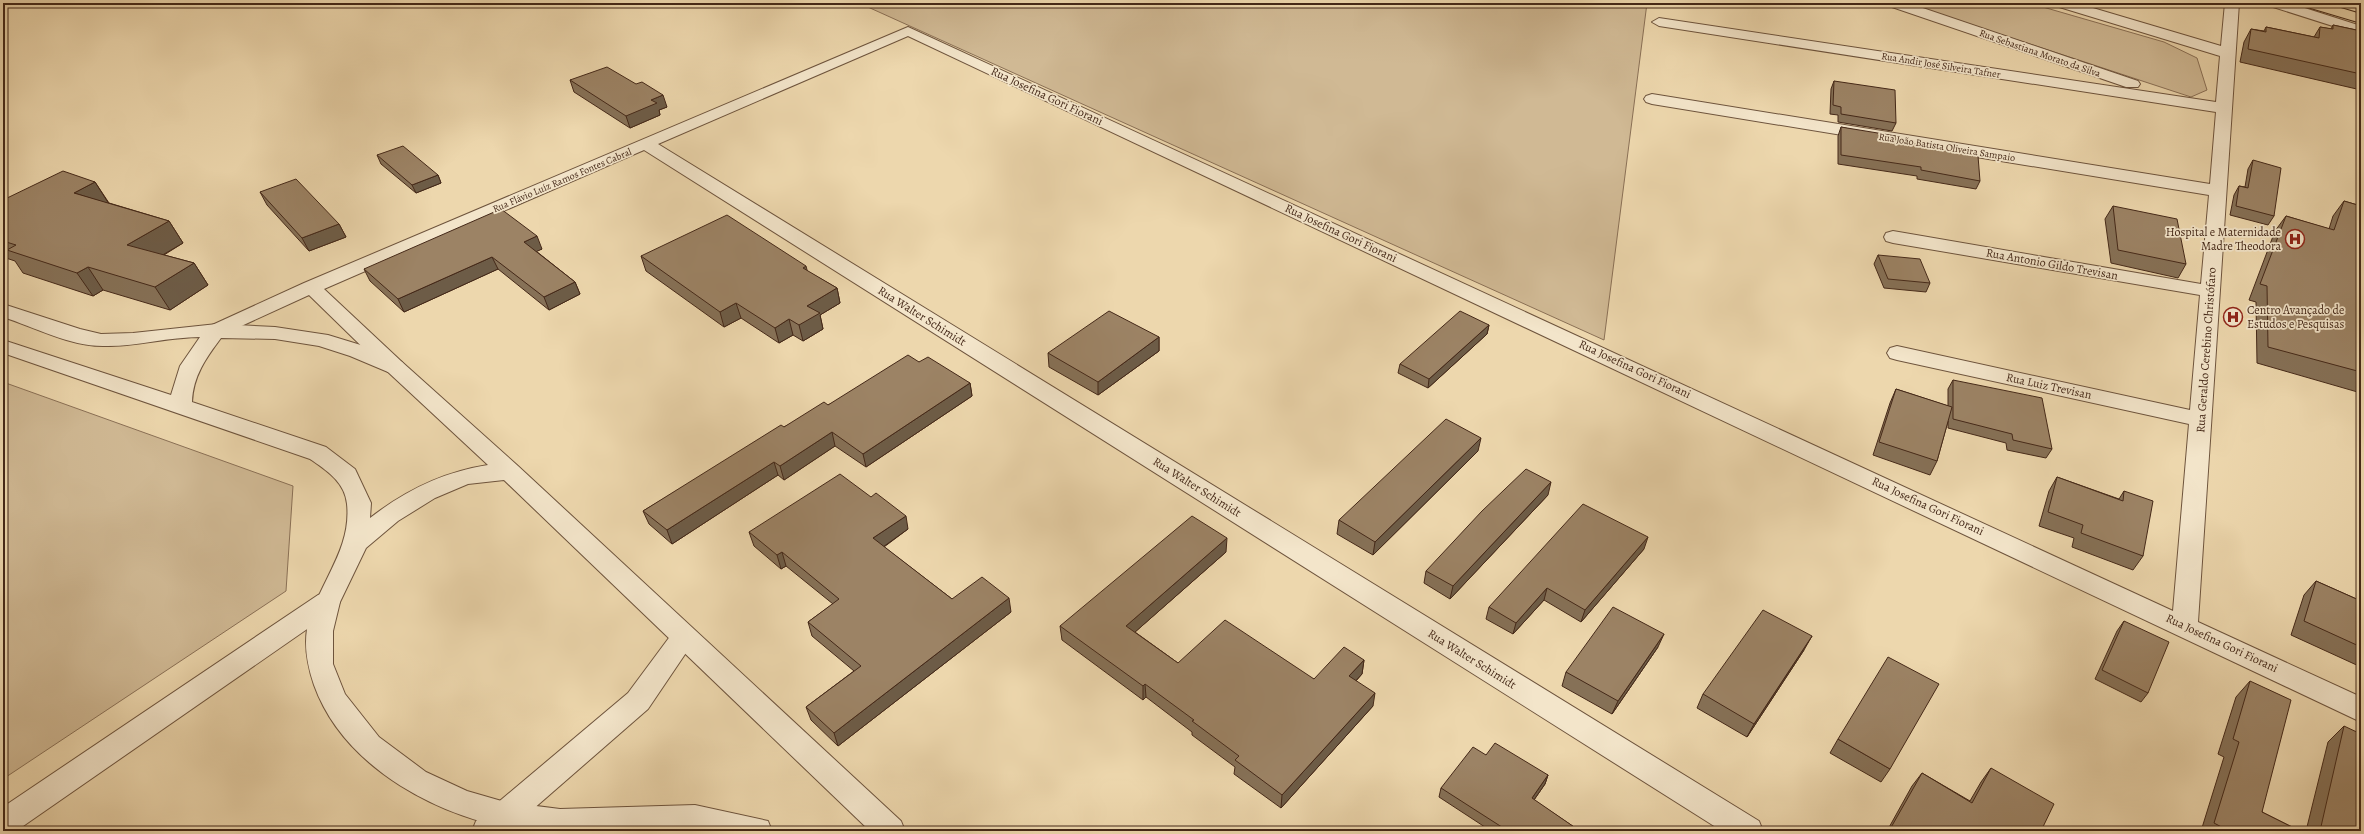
<svg xmlns="http://www.w3.org/2000/svg" width="2364" height="834" font-family="Alegreya,serif">
  <style>
    .green { fill: #d0b994; stroke: #8a7056 }
    .lines { fill: none; stroke-linecap: round; stroke-linejoin: round }
    .minor-casing { stroke: #6e543d; stroke-width: 2 }
    .tertiary-casing { stroke: #6e543d; stroke-width: 2 }
    .trunk-casing { stroke: #442818; stroke-width: 2 }
    .motorway-casing { stroke: #442818; stroke-width: 2 }
    .minor { fill: #f3e5ca; fill-rule: evenodd }
    .tertiary { fill: #f3e5ca; fill-rule: evenodd }
    .trunk { fill: #edd7ad; fill-rule: evenodd }
    .motorway { fill: #edd7ad; fill-rule: evenodd }
    .wall { fill: #867157; stroke: #442818 }
    .shaded-wall { fill: #6d5c47; stroke: #442818 }
    .building { fill: #9c8365; stroke: #442818 }
    .labels { text-anchor: middle; dominant-baseline: central; stroke-width: 3.5; stroke-linejoin: round; paint-order: stroke }
    .far-street-label { font-size: 10px; fill: #442818; stroke: #f3e5ca }
    .street-label { font-size: 12px; fill: #442818; stroke: #f3e5ca }
    .poi-label { font-size: 12px; fill: #442818; stroke: #f3e5ca; text-anchor: end }
  </style>
  <rect width="100%" height="100%" fill="#edd7ad"/>
  <filter id="stains"><feTurbulence type="fractalNoise" baseFrequency=".005" numOctaves="4"/><feColorMatrix values="0 0 0 0 .2 0 0 0 0 .09 0 0 0 0 .02 0 0 0 .5 -.17"/></filter>
  <radialGradient id="worn" r=".72"><stop offset=".6" stop-color="#630" stop-opacity="0"/><stop offset="1" stop-color="#630" stop-opacity=".3"/></radialGradient>
  <path class="green" d="M859 3H1647L1604 340Z
    M1905 3H2029L2164 42 2197 58 2207 90 2191 97Z
    M3 382 293 486 286 591 3 779Z"/>
  <g class="lines">
    <defs>
      <path id="minor" d="M1887 3H1908L2138 81 2140 84 2138 87H2126L1889 6Z
        M2054 3H2076L2221 46 2225 3H2239L2198 622 2361 697V722L908 36 658 144 1759 821 1763 831H1722L644 150 324 289 402 362 406 367 402 372 395 374 388 372 309 295 224 334 217 336 210 334 207 330 210 326 304 283 908 27 2173 611 2189 424 1897 360 1890 358 1887 353 1890 348 1897 346 2190 410 2200 295 1893 243 1886 241 1884 237 1886 233 1893 231 2201 284 2209 195 1652 104 1646 102 1644 99 1646 96 1652 94 2210 184 2216 112 1659 26 1652 22 1659 18 2216 102 2220 56 2056 6Z
        M327 592 336 595 340 602 336 609 16 831H3V807L318 595Z
        M683 628 692 631 696 638 648 709 508 831H472L476 821 628 693 674 631Z"/>
      <path id="tertiary" d="M2268 3H2289L2361 26V35L2270 6Z
        M3 304 80 329 101 334 133 333 217 324 275 327 328 335 364 346 402 362 518 466 901 821 905 831H870L504 480 468 484 435 498 398 521 366 548 340 602 333 631V664L345 694 379 737 426 772 467 791 505 802 560 809 695 805 768 821 772 831H526C443 820 344 769 314 685 308 667 304 649 307 629 317 584 352 551 347 504 345 482 326 470 310 459L3 353V340L171 395 180 366 200 337C168 337 135 347 103 346 69 346 34 327 3 317ZM221 338 275 339 319 346 350 356 388 372 488 465C443 472 406 490 370 518L371 503 355 469 326 447 192 402C193 376 206 358 221 338Z"/>
      <path id="trunk" d="M2302 3H2324L2361 14V23L2304 6Z"/>
      <path id="motorway" d="M2351 3H2361V8L2353 6Z"/>
    </defs>
    <use href="#minor" class="minor-casing"/>
    <use href="#tertiary" class="tertiary-casing"/>
    <use href="#trunk" class="trunk-casing"/>
    <use href="#motorway" class="motorway-casing"/>
    <use href="#minor" class="minor"/>
    <use href="#tertiary" class="tertiary"/>
    <use href="#trunk" class="trunk"/>
    <use href="#motorway" class="motorway"/>
  </g>
  <path class="wall" d="M2333 25 2361 31V90L2240 62 2244 42 2251 29 2264 31 2266 27 2314 37 2320 27 2331 29Z
    M570 80 667 107 659 110 660 115 630 128 574 92Z
    M1834 81 1896 123 1892 131 1838 122V115L1830 114 1831 89Z
    M1841 127 1896 140 1980 181 1976 189 1917 179V176L1838 164V136Z
    M377 155 438 175 441 183 416 193 381 164Z
    M2253 160 2274 216 2268 225 2230 215 2234 195 2239 186 2245 187 2248 169Z
    M95 182 109 203 169 221 183 243 164 255 194 263 208 285 170 310 103 290 93 296 23 273 15 261 3 257V200Z
    M260 192 339 224 346 237 309 251 267 205Z
    M2344 201 2361 206V393L2257 363 2256 302 2249 300 2275 231 2286 216 2329 229 2333 216Z
    M2113 206 2186 264 2178 278 2111 263 2105 219Z
    M542 249 536 251 575 282 580 294 549 310 498 269 404 312 370 281 364 269Z
    M1878 255 1930 283 1926 292 1884 288 1874 264Z
    M641 256 807 271 837 288 840 303 820 315 823 329 803 341 793 335 779 343 741 318 724 327 646 271Z
    M1489 325 1487 334 1428 388 1398 373 1400 364Z
    M1159 337V351L1098 395 1049 367 1048 353Z
    M919 362 970 383 972 396 866 467 835 446 784 480 778 475 672 544 649 524 643 511 784 427 828 405Z
    M1953 380 2052 449 2046 458 2007 450 2006 443 1948 428V421L1937 461 1930 475 1873 455 1890 403 1896 389 1948 406V389Z
    M1478 451 1373 555 1337 534 1339 520Z
    M2057 477 2119 499 2124 491 2143 556 2133 570 2072 547 2074 538 2039 526 2049 491Z
    M1548 495 1450 599 1424 583 1426 571Z
    M908 529 884 547 952 599 1011 612 838 746 811 720 806 707 854 671 812 636 808 622 833 604 786 566 781 569 754 546 749 532Z
    M1644 549 1581 622 1544 600 1513 634 1486 619 1489 607Z
    M1226 552 1135 632 1178 663 1314 679 1364 660 1362 674 1356 681 1373 706 1281 808 1234 774 1235 767 1192 735V732L1146 697 1143 700 1062 640 1060 626Z
    M2316 581 2361 601V667L2291 635 2304 595Z
    M2124 621 2148 693 2141 702 2095 679 2117 631Z
    M1658 647 1612 714 1562 686 1566 672Z
    M1804 650 1747 737 1697 708 1703 694Z
    M2250 681 2262 812 2300 831H2201L2224 757 2218 754 2236 697Z
    M2344 726 2361 831H2306L2328 742Z
    M1838 739 1890 769 1881 782 1830 753Z
    M1486 755 1548 775 1545 784 1534 800 1580 831H1491L1439 797 1441 788Z
    M1991 768 2041 831H1887L1912 786 1922 773 1970 801 1981 782Z"/>
  <path class="shaded-wall" d="M663 95 667 107 659 110 660 115 630 128 626 116 651 100Z
    M438 175 441 183 416 193 412 185Z
    M95 182 109 204 74 193Z
    M169 221 183 243 142 267 127 245Z
    M339 224 346 237 309 251 302 238Z
    M537 236 542 249 529 255 524 242Z
    M492 257 498 269 404 312 398 299Z
    M194 263 208 285 170 310 155 287Z
    M806 266 810 281 803 268Z
    M88 267 103 290 93 296 77 273Z
    M575 282 580 294 549 310 544 297Z
    M837 288 840 303 820 315 823 329 803 341 799 325 807 306Z
    M736 303 741 318 724 327 720 312Z
    M789 319 793 335 779 343 775 328Z
    M1489 325 1487 334 1428 388 1429 379Z
    M1159 337V351L1098 395V382Z
    M970 383 972 396 866 467 863 454Z
    M832 432 835 446 784 480 780 466Z
    M1481 438 1478 451 1373 555 1375 542Z
    M774 462 778 475 672 544 667 530Z
    M1551 482 1548 495 1450 599 1453 586Z
    M906 516 908 529 876 552 873 538Z
    M1648 537 1644 549 1581 622 1585 610Z
    M1227 538 1226 552 1126 640V626Z
    M782 552 786 566 781 569 777 555Z
    M1547 588 1544 600 1513 634 1516 623Z
    M1009 598 1011 612 838 746 834 733Z
    M1664 634 1658 647 1612 714 1618 701Z
    M1812 636 1804 650 1747 737 1754 724Z
    M1364 660 1362 674 1347 690 1349 676Z
    M1145 684 1146 697 1143 700V686Z
    M1375 693 1373 706 1281 808 1282 795Z
    M1548 775 1545 784 1529 807 1532 798Z"/>
  <path class="building" d="M2333 25 2361 31V74L2248 49 2251 29 2266 32V27L2319 38 2320 27 2333 29Z
    M607 67 636 84 642 82 663 95 651 100 657 103 626 116 570 80Z
    M1834 81 1895 90 1896 123 1841 114V107L1833 105Z
    M1841 127 1896 136V140L1978 156 1980 181 1921 170V167L1841 155Z
    M403 146 438 175 412 185 377 155Z
    M2253 160 2281 168 2274 216 2236 206 2239 186 2248 188Z
    M63 171 95 182 74 193 169 221 127 245 194 263 155 287 88 267 77 273 7 250 16 245 3 241V200Z
    M296 179 339 224 302 238 260 192Z
    M2344 201 2361 206V372L2268 347 2267 286 2260 284 2286 216 2334 230Z
    M2113 206 2177 219 2186 264 2118 250Z
    M501 209 537 236 524 242 575 282 544 297 492 257 398 299 364 269Z
    M727 215 806 266 803 268 837 288 807 306 820 313 799 325 789 319 775 328 736 303 720 312 641 256Z
    M1878 255 1920 259 1930 283 1888 279Z
    M1109 311 1159 337 1098 382 1048 353Z
    M1460 311 1489 325 1429 379 1400 364Z
    M908 355 919 362 928 357 970 383 863 454 832 432 780 466 774 462 667 530 643 511 781 425 784 427 824 402 828 405Z
    M1953 380 2042 398 2052 449 2013 440 2012 434 1953 419Z
    M1896 389 1952 407 1937 461 1879 442Z
    M1446 419 1481 438 1375 542 1339 520Z
    M1526 469 1551 482 1453 586 1426 571 1482 511Z
    M840 474 871 497 876 493 906 516 873 538 952 599 982 577 1009 598 834 733 806 707 861 666 808 622 839 599 782 552 777 555 749 532Z
    M2057 477 2123 501 2124 491 2153 501 2143 556 2081 533 2083 525 2048 512Z
    M1583 504 1648 537 1585 610 1547 588 1516 623 1489 607Z
    M1192 516 1227 538 1126 626 1178 663 1225 620 1314 679 1344 647 1364 660 1349 676 1375 693 1282 795 1235 760 1239 756 1192 721 1194 720 1145 684 1143 686 1060 626Z
    M2316 581 2361 601V647L2304 621Z
    M1613 607 1664 634 1618 701 1566 672Z
    M1763 610 1812 636 1754 724 1703 694Z
    M2124 621 2169 642 2148 693 2102 670Z
    M1888 657 1939 684 1890 769 1838 739Z
    M2250 681 2291 700 2262 812 2300 831H2229L2214 823 2239 742 2233 739Z
    M2344 726 2361 734V831H2320Z
    M1495 743 1548 775 1532 798 1580 831H1508L1441 788 1473 747 1486 755Z
    M1991 768 2054 804 2041 831H1889L1922 773 1972 803Z"/>
  <defs>
    <symbol id="hospital-ring" viewBox="-11 -11 22 22"><circle r="9.5" fill="#f3e5ca" stroke="#8f2418" stroke-width="1.5"/><path d="M-5-5h3v3.5h4V-5h3V5h-3V1.5h-4V5h-3Z" fill="#8f2418"/></symbol>
  </defs>
  <g fill-rule="evenodd">
    <use href="#hospital-ring" x="2284" y="228" width="22" height="22"/>
    <use href="#hospital-ring" x="2222" y="306" width="22" height="22"/>
  </g>
  <g class="labels">
    <g class="far-street-label">
      <text transform="translate(2040 53) rotate(19)">Rua Sebastiana Morato da Silva</text>
      <text transform="translate(1941 65) rotate(9)">Rua Andir José Silveira Tafner</text>
      <text transform="translate(1947 147) rotate(9)">Rua João Batista Oliveira Sampaio</text>
      <text transform="translate(562 180) rotate(-23)">Rua Flávio Luíz Ramos Fontes Cabral</text>
    </g>
    <g class="street-label">
      <text transform="translate(1047 96) rotate(25)">Rua Josefina Gori Fiorani</text>
      <text transform="translate(1341 233) rotate(25)">Rua Josefina Gori Fiorani</text>
      <text transform="translate(2052 264) rotate(10)">Rua Antonio Gildo Trevisan</text>
      <text transform="translate(922 316) rotate(32)">Rua Walter Schimidt</text>
      <text transform="translate(2206 350) rotate(-86)">Rua Geraldo Cerebino Christófaro</text>
      <text transform="translate(1635 369) rotate(25)">Rua Josefina Gori Fiorani</text>
      <text transform="translate(2049 386) rotate(12)">Rua Luiz Trevisan</text>
      <text transform="translate(1197 487) rotate(32)">Rua Walter Schimidt</text>
      <text transform="translate(1928 506) rotate(25)">Rua Josefina Gori Fiorani</text>
      <text transform="translate(2222 643) rotate(25)">Rua Josefina Gori Fiorani</text>
      <text transform="translate(1472 659) rotate(32)">Rua Walter Schimidt</text>
    </g>
    <g class="poi-label">
      <text x="2281" y="232">Hospital e Maternidade<tspan x="2281" dy="14">Madre Theodora</tspan></text>
      <text x="2247" y="310" text-anchor="start">Centro Avançado de<tspan x="2247" dy="14">Estudos e Pesquisas</tspan></text>
    </g>
  </g>
  <rect width="2364" height="834" fill="none" stroke="#edd7ad" stroke-width="16"/>
  <rect x="4" y="4" width="2356" height="826" fill="none" stroke="#442818" stroke-width="2"/>
  <rect x="8" y="8" width="2348" height="818" fill="none" stroke="#442818"/>
  <rect width="100%" height="100%" filter="url(#stains)"/>
  <rect width="100%" height="100%" fill="url(#worn)"/>
</svg>
